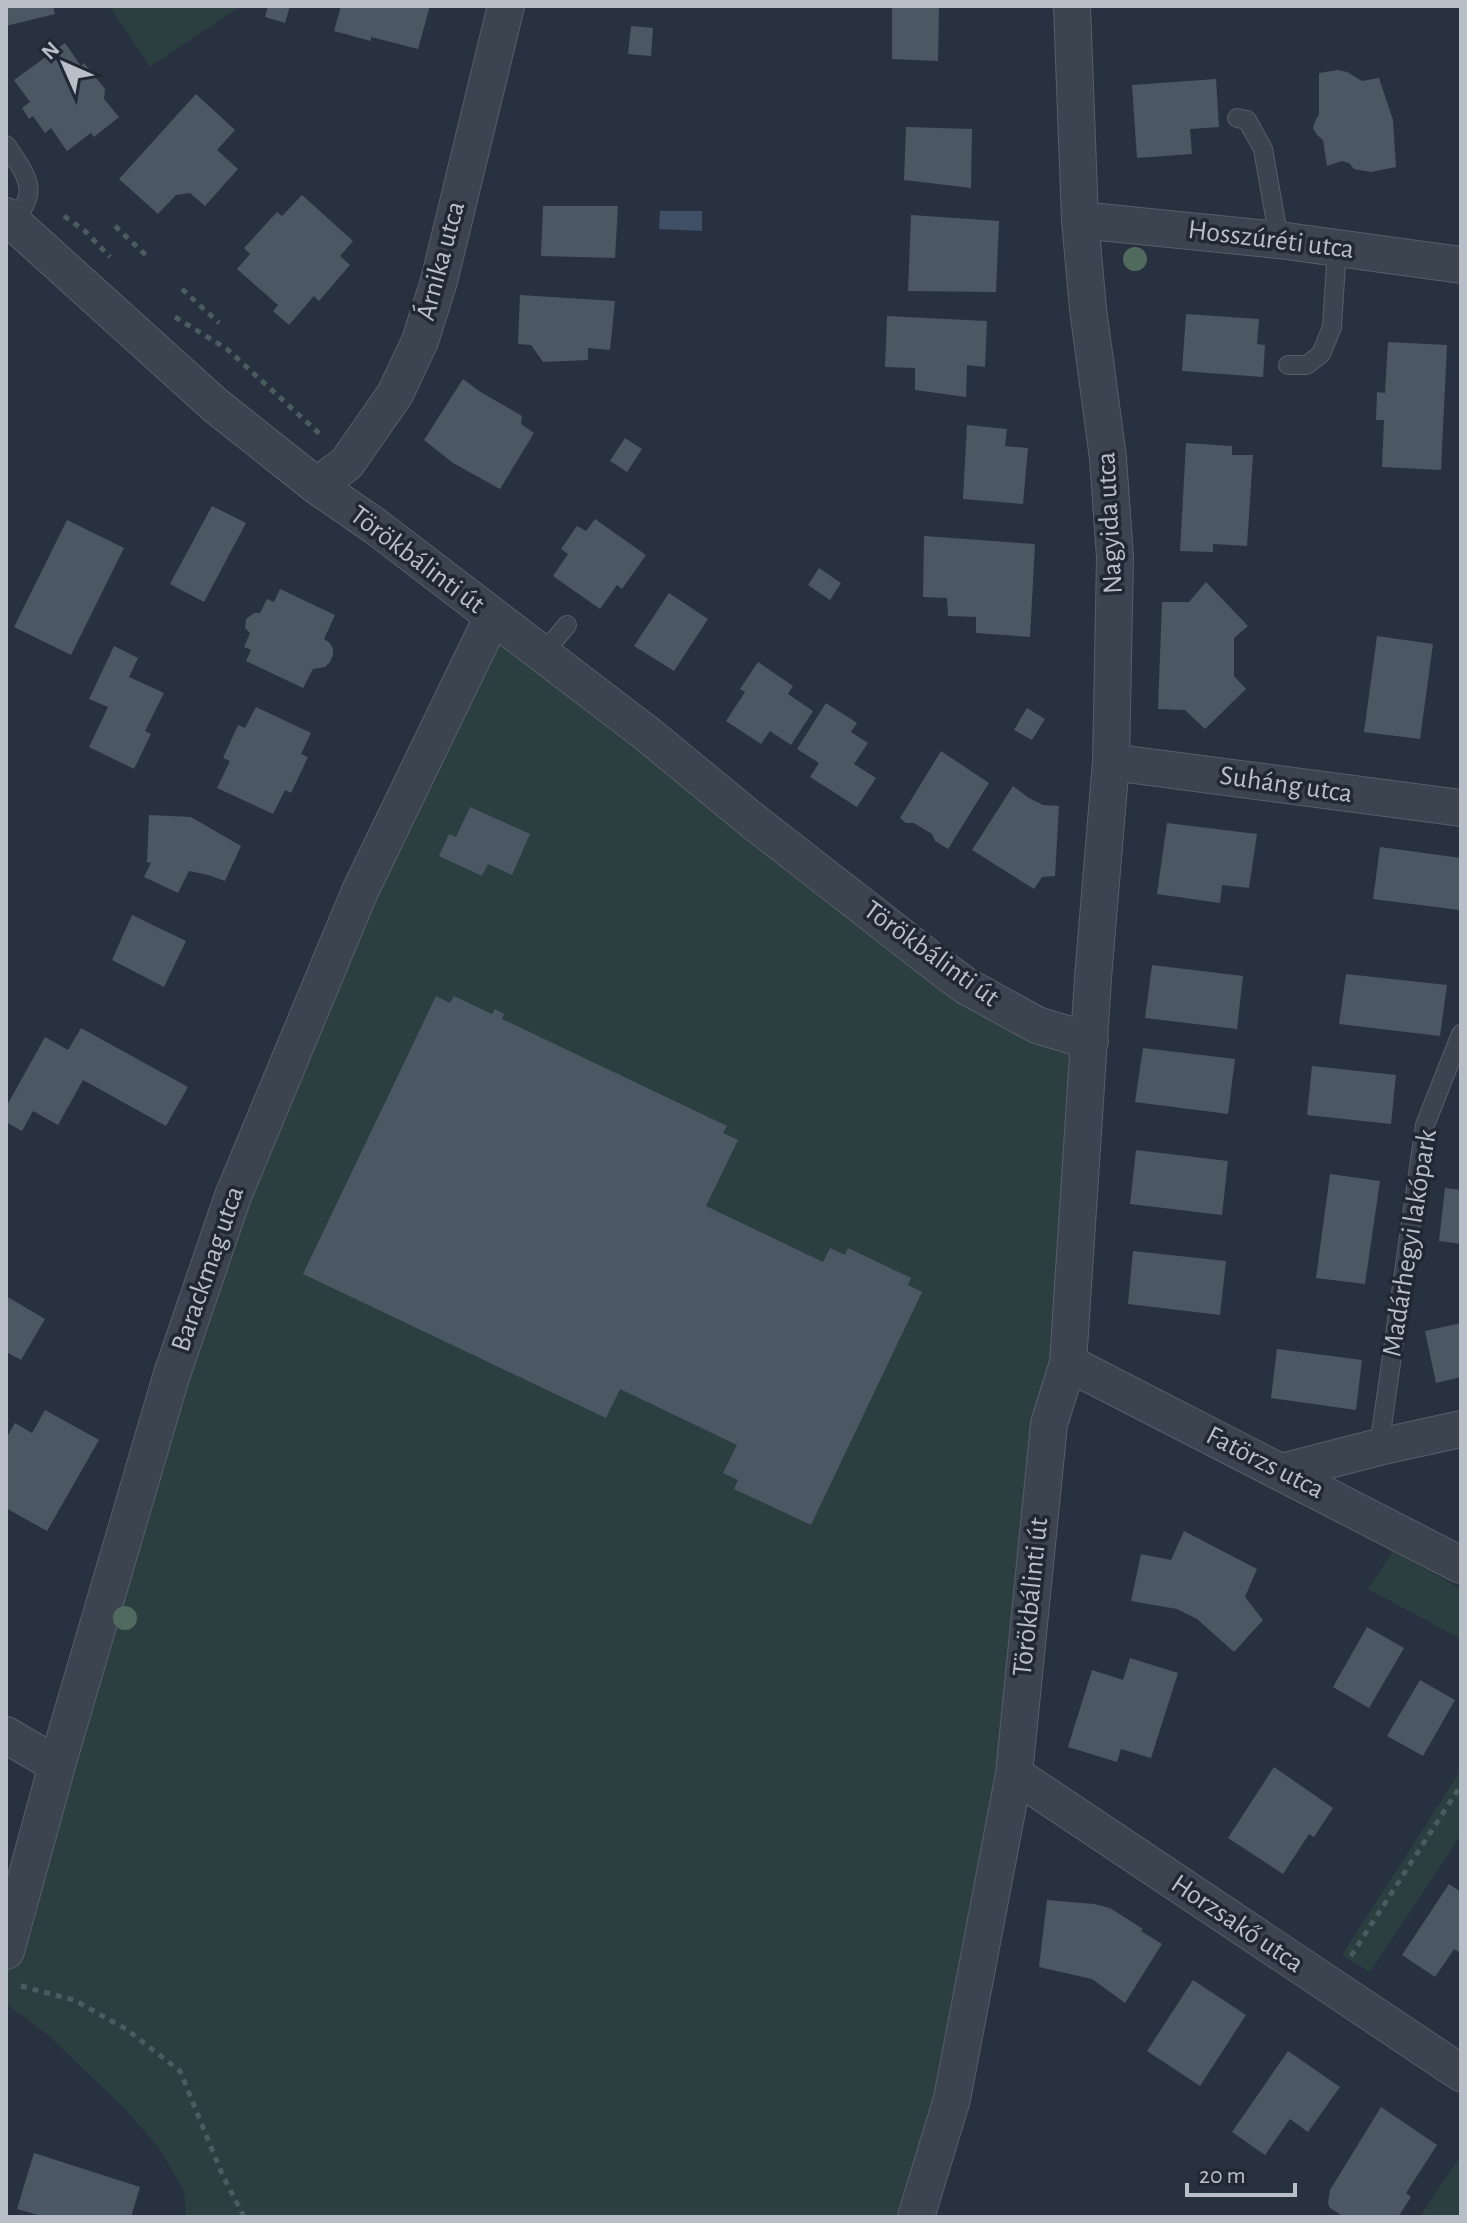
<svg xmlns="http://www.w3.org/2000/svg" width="1467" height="2223" font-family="'Alegreya Sans',sans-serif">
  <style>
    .green { fill: #2b3f41 }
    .water { fill: #3f4f66 }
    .building { fill: #4c5764 }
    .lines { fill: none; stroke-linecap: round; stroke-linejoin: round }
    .service-casing { stroke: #565e69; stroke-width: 20 }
    .minor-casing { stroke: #565e69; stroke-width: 38 }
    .path { stroke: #4a5c5f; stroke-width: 5; stroke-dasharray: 6 6; stroke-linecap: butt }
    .service { stroke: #3c444f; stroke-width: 18 }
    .minor { stroke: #3c444f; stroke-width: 36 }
    .tree { fill: #506a5f }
    .labels { text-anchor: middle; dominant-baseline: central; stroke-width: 7; stroke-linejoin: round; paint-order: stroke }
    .street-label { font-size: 28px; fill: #b8bfc9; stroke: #202834 }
  </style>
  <rect width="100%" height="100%" fill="#28313f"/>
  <path class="green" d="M109 6H241L150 67Z
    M492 618 939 966 1090 1041 1028 1618 916 2217H186L184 2191 159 2148 123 2107 48 2035 6 2004V1951L171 1377Z
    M1393 1551 1461 1589V1639L1368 1589Z
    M1461 1770V1835L1370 1972 1342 1955Z
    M1461 2156V2217H1419Z"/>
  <path class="water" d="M660 211H702V231L659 229Z"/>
  <path class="building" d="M6 6H53L55 14 6 26Z
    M268 6H290L285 23 265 17Z
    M341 6H430L418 49 371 37V41L334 31Z
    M892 6H939L938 61 892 59Z
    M631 26 653 28 651 56 628 54Z
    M65 43 81 66 84 63 105 89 104 99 119 117 94 137 91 133 67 151 51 128 45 133 33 116 29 119 22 108 30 102 14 80Z
    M1338 70 1347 72 1362 81 1379 78 1393 120 1396 167 1371 172 1354 169 1349 163 1342 161 1327 166 1323 140 1317 135 1313 128 1316 119 1319 115V73Z
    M1216 79 1219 127 1190 129 1192 154 1137 158 1132 85Z
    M196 94 235 130 217 150 238 169 205 206 190 193 176 195 158 214 119 179Z
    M906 127 972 129 971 188 904 180Z
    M302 195 353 241 340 256 350 265 319 301 314 296 289 325 273 311 278 305 237 269 250 254 244 248 277 212 282 216Z
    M543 206H618L615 258 541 256Z
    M911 215 999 221 996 292 908 291Z
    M520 295 615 301 610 350 588 348V360L543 362 531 345 518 344Z
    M1186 314 1259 319 1257 344 1265 345 1263 377 1182 371Z
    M887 316 987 321 985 367 967 365 966 397 915 390V368L885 367Z
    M1388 342 1447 345 1441 470 1382 467 1384 420H1376L1377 392 1385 393Z
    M463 379 479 391 522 416 521 424 534 433 500 489 453 463 424 440Z
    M967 425 1007 429 1005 446 1028 448 1023 504 963 499Z
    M625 438 642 449 627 472 610 461Z
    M1186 443 1232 446V455H1253L1247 546 1213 544V552L1180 551Z
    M212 506 246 523 204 602 170 584Z
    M595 519 646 555 622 589 617 585 600 609 553 576 568 554 561 549 577 526 586 531Z
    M67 520 124 548 71 655 14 627Z
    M924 536 1035 544 1030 637 976 633V617L948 616 947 598 923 597Z
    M819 568 841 583 830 600 808 585Z
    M1206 582 1248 626 1234 638V676L1246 689 1205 729 1185 710 1158 709 1162 602H1189Z
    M280 589 335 615 324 639 330 643 333 649V655L330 662 325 667 313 669 303 688 246 661 251 650 244 647 250 633 245 628 246 619 254 613H260L267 599 274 602Z
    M669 593 708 619 674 671 634 646Z
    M1377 636 1433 644 1420 739 1364 732Z
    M114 646 138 658 129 677 164 693 145 731 151 734 134 769 89 747 108 707 89 699Z
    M758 662 793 686 788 694 813 711 791 745 770 731 761 744 726 721 745 692 740 689Z
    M826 703 857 723 851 732 868 743 854 764 876 778 857 807 810 777 819 763 797 749Z
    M256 707 311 733 301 754 308 757 291 793 285 790 273 814 217 788 230 761 223 758 238 725 245 728Z
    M1027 708 1045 719 1032 740 1014 730Z
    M941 751 989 783 948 849 935 841 932 834 914 823H906L900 818Z
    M1013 786 1029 798 1043 805 1059 806 1055 876 1042 877 1034 889 972 850Z
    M470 807 530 834 512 875 488 864 482 876 439 856 449 834 456 837Z
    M149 815 191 817 241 846 225 881 208 875 189 871 178 893 144 877 151 863 147 862Z
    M1167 823 1257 834 1249 888 1222 885 1220 903 1157 894Z
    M1380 847 1461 858 1459 910 1373 899Z
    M132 915 186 941 164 987 112 960Z
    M1152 965 1243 976 1237 1029 1145 1018Z
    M1346 974 1447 985 1440 1036 1339 1024Z
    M436 996 450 1003 454 996 492 1014 495 1009 504 1014 502 1019 727 1126 723 1133 738 1140 706 1206 823 1262 830 1248 845 1255 848 1248 911 1278 908 1285 922 1292 811 1525 734 1489 738 1480 723 1473 737 1445 620 1389 606 1418 303 1274Z
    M81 1028 188 1087 166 1126 83 1080 58 1125 33 1111 22 1131 6 1122V1107L45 1037 68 1050Z
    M1143 1048 1235 1059 1228 1114 1135 1102Z
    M1312 1066 1396 1075 1391 1124 1307 1115Z
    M1136 1150 1228 1161 1222 1215 1130 1204Z
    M1330 1174 1380 1181 1365 1284 1316 1278Z
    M1445 1188 1461 1190V1244L1439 1241Z
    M1133 1251 1226 1261 1220 1315 1128 1304Z
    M6 1296 45 1319 21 1360 6 1352Z
    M1461 1323V1377L1436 1383 1425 1331Z
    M1277 1349 1362 1360 1356 1410 1271 1398Z
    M45 1410 99 1440 47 1531 6 1508V1439L15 1423 32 1433Z
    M1184 1531 1257 1569 1245 1597 1263 1620 1234 1652 1197 1619 1177 1609 1131 1601 1141 1554 1171 1560Z
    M1367 1627 1404 1648 1369 1708 1333 1687Z
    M1130 1658 1178 1673 1151 1758 1121 1749 1117 1762 1068 1747 1092 1670 1123 1680Z
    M1420 1680 1455 1700 1423 1756 1387 1736Z
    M1274 1767 1333 1808 1314 1837 1309 1834 1283 1874 1228 1838Z
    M1449 1884 1461 1892V1953L1454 1949 1435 1977 1402 1955Z
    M1047 1900 1094 1904 1110 1908 1143 1929 1141 1931 1162 1944 1125 2003 1092 1979 1039 1967Z
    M1193 1980 1246 2015 1200 2086 1147 2051Z
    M1288 2051 1340 2087 1308 2132 1290 2119 1265 2155 1232 2132Z
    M1381 2107 1437 2145 1406 2193 1411 2197 1398 2217H1344L1330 2208 1328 2203 1330 2190Z
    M34 2153 140 2187 131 2217H45L17 2209Z"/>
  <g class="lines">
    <defs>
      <path id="service" d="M1237 118 1247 120 1263 149 1279 240
        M6 145C16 160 34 181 27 199 25 207 18 215 13 222
        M1288 365H1307L1321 354 1332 327 1337 248
        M542 655 567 625
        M1379 1447 1425 1125 1461 1034"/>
      <path id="minor" d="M6 216 215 405 317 486 375 526 646 733 753 821 939 966 966 986 1037 1025 1090 1041
        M1080 220 1279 240 1461 265
        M317 486 347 463 395 394 420 341 439 281 506 6
        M1111 762 1461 808
        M1068 1363 1461 1565
        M1282 1472 1379 1447 1461 1429
        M6 1735 57 1765
        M1014 1774 1461 2073
        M6 1951 57 1765 171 1377 233 1196 360 891 492 618
        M916 2217 952 2099 1014 1774 1049 1424 1068 1363 1093 978 1111 762 1115 557 1108 458 1088 309 1080 220 1072 6"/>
    </defs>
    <use href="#service" class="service-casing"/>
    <use href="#minor" class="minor-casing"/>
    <path class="path" d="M64 216 85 231 110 257
      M115 226 150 259
      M182 289 219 323
      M175 317 227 349 322 436
      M1351 1956 1461 1785
      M21 1986 74 2000 126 2029 180 2071 222 2174 244 2217"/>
    <use href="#service" class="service"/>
    <use href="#minor" class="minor"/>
  </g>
  <g class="tree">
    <circle cx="1135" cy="259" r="12"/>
    <circle cx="125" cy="1618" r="12"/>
  </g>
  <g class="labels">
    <g class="street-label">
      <text transform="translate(1271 240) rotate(7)">Hosszúréti utca</text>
      <text transform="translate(441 261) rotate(-75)">Árnika utca</text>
      <text transform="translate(1110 523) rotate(-93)">Nagyida utca</text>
      <text transform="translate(417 560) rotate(37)">Törökbálinti út</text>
      <text transform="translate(1286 785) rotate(8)">Suháng utca</text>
      <text transform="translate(931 954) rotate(36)">Törökbálinti út</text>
      <text transform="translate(1410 1243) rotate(-81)">Madárhegyi lakópark</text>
      <text transform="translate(208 1269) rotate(-71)">Barackmag utca</text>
      <text transform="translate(1265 1463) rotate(27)">Fatörzs utca</text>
      <text transform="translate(1031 1597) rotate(-84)">Törökbálinti út</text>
      <text transform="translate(1237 1924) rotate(34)">Horzsakő utca</text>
    </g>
  </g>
  <rect width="1467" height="2223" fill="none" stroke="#b8bfc9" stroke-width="16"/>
  <g transform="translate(64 64) rotate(315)" stroke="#202834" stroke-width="6" paint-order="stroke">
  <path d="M0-6L14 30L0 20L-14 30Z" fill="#b8bfc9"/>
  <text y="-12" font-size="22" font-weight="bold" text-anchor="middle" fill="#b8bfc9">N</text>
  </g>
  <path d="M1187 2183v12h108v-12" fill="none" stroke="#b8bfc9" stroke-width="4"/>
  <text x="1199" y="2183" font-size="24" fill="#b8bfc9" stroke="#202834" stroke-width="6" paint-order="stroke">20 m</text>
</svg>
